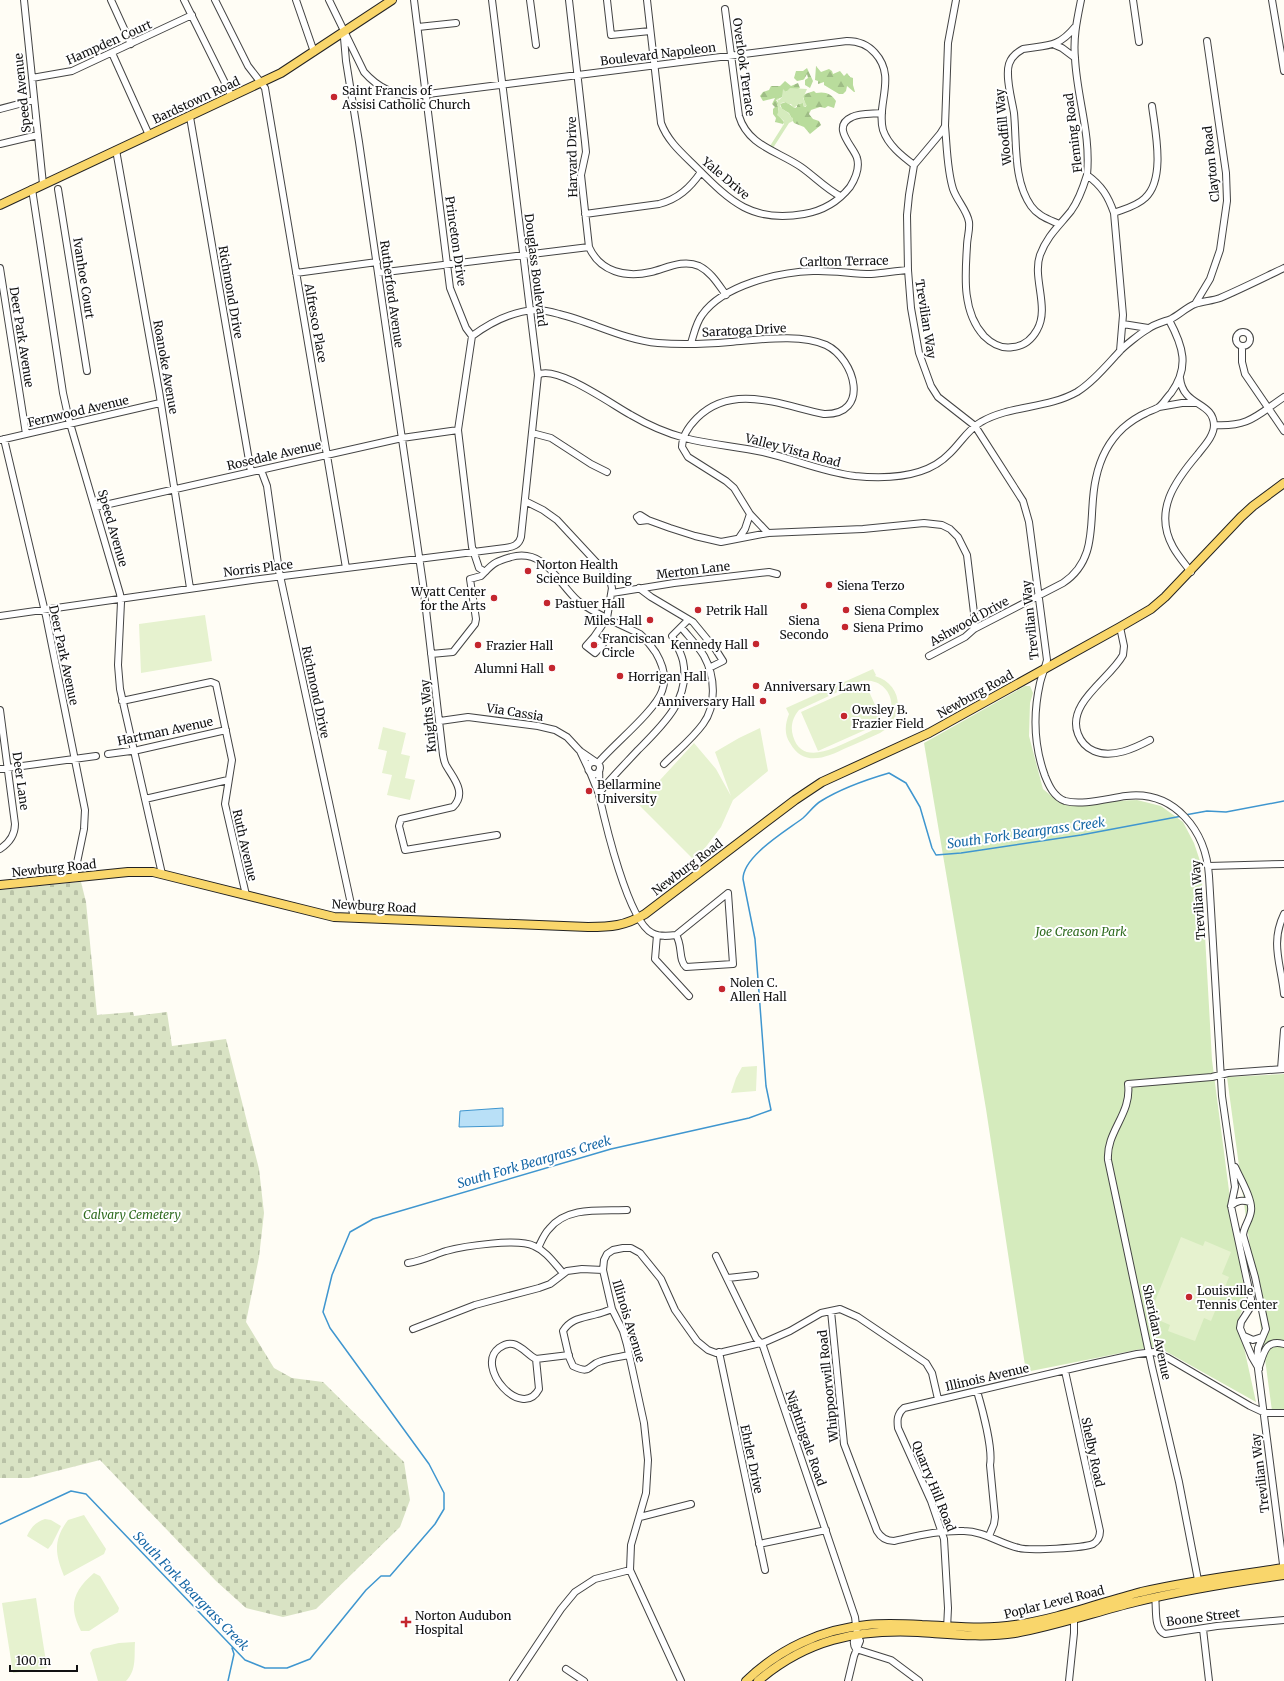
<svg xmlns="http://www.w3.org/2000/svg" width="1284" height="1681" font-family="Merriweather,serif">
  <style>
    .forest { fill: url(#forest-firs) }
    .cemetery { fill: url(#cemetery-stones) }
    .park { fill: #d5ebbd }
    .pitch { fill: #e6f2cf; fill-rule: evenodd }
    .water { fill: #b9e0f7; stroke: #3f96cf }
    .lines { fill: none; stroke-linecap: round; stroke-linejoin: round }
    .stream { stroke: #3f96cf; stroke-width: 1.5 }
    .minor-casing { stroke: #444; stroke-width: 8 }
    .major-casing { stroke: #222; stroke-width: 10 }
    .minor { stroke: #fff; stroke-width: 6 }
    .major { stroke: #f9d66b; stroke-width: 8 }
    .poi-dot { fill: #c4262e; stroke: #fff; stroke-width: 1.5 }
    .labels { text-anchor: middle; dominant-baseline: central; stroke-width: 4; stroke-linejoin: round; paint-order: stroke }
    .street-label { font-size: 12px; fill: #111; stroke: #fff }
    .poi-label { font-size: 12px; fill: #111; stroke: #fff; text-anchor: start }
    .park-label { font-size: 12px; font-style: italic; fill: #2f6b1f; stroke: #fff }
    .water-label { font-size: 13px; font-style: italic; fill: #1768a6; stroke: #fff }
  </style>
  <defs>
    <pattern id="forest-firs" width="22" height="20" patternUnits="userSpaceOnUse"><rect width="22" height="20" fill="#b9dc9c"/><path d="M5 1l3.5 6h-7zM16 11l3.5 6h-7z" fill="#9ebc85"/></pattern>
    <pattern id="cemetery-stones" width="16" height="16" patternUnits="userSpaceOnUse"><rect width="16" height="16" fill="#d9e3c4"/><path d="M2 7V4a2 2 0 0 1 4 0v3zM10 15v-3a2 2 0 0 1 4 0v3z" fill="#b9c2a7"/></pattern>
  </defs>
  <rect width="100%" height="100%" fill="#fffdf5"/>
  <path class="forest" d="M816 66 821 72 829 69 832 71 833 74 840 71 844 76 847 73 850 77 853 78V85L855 92H854L847 86 846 91 843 94H839L824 85V82L818 84V81L815 80Z
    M807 68 813 81 810 88 805 85V80L808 78 807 74C803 81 806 79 797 81L794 78 796 71H803Z
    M785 81 791 86 798 83 800 88 798 89 784 92 782 97 776 100 778 103 779 116 784 122 781 129 783 124 775 122 776 118 773 114V109L775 107 772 104 775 98 763 101 760 96 763 92 769 90 771 86H780Z
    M814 91 816 93C825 91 832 94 836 101L834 108 828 106 825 108 820 107 811 110 809 114 813 119 819 121 821 125 810 134 804 127 794 123 789 113 782 109 780 104 786 102 795 108 797 107V104L803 103 804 107H806L803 96 805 94Z"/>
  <path class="cemetery" d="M81 882 86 902 97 1015 133 1012 134 1016 167 1012 172 1046 226 1039 259 1169 264 1213 259 1257 246 1322 274 1368 292 1378 323 1382 404 1462 410 1500 400 1527 316 1609 283 1617 246 1608 216 1581 100 1460 29 1478H0V890Z"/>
  <path class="park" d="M790 88 807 89 803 98 807 106 804 107 803 103H800L794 108 791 104H788L786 102 781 103 780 106C783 111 789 111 791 117L793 118V121L789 123 773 148 770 146 784 124V121L777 115 779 110 777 105 778 103 777 98 779 100 782 97 783 89 786 92Z
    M1025 686H1030L1033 693 1030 703 1029 736 1043 789 1055 799 1069 806H1083L1110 801 1137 800 1161 806 1183 822 1194 843 1201 864 1212 1060 1231 1206 1246 1302 1240 1315 1237 1330 1243 1343 1256 1402 1158 1347 1141 1349 1026 1372 986 1109 924 743Z
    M1284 1074V1409L1272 1411 1227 1077Z"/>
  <path class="pitch" d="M205 615 212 661 141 673 139 624Z
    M873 669 876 675 875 676C903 684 906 718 880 733 869 738 858 743 846 748 827 757 804 768 790 743 784 734 785 724 789 714L786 708ZM861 681C887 677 901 705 884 723 875 730 864 734 854 739 835 747 802 767 793 736 790 726 793 717 799 710Z
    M865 683 883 722 818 751 801 712Z
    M383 727 406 733 401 754 410 756 405 778 415 780 410 800 387 795 392 775 382 773 387 751 378 749Z
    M760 728 768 771 733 800 721 827 695 861 638 804 694 743 716 769 731 796 715 752 739 738Z
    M757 1066 756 1091 731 1093 736 1078 742 1067Z
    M1181 1237 1203 1246 1205 1241 1231 1252 1222 1274 1229 1277 1211 1321 1204 1318 1195 1341 1168 1331 1170 1325 1149 1316Z
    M84 1515 106 1549 104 1554 64 1576C55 1554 53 1540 68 1520Z
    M45 1519 51 1520 61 1526 52 1544 48 1549 27 1536C31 1527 36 1522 45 1519Z
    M94 1573 100 1576 119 1608 118 1612 89 1631H81C68 1606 73 1591 94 1573Z
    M36 1598 47 1668 13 1673 2 1603Z
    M135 1642C134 1656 137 1670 126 1681H98L90 1653 93 1649 119 1643Z"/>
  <path class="water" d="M503 1108V1126L459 1127 460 1111Z"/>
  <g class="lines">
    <path class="stream" d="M1185 815 1207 811 1226 812 1284 801
      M0 1524 71 1491 86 1494 245 1660 265 1668H287L310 1659 366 1590 381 1576H390L435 1524 444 1509V1493L429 1464 330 1328 323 1312 332 1275 350 1232 373 1219 611 1149 749 1118 771 1110 766 1086 755 939 743 879C743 856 786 831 803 818 809 813 814 805 821 801 842 788 865 780 889 773L906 783 920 807 932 848 936 855 961 853 1081 835 1182 816
      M228 1681 234 1654 232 1648"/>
    <defs>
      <path id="minor" d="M24 0 43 184
        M111 0 131 44
        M184 0 232 97
        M215 0 248 66 265 88 346 568
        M296 0 314 52
        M329 0 364 72C379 89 398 97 420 95L847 41C858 41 868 45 875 53 897 77 876 104 883 130 888 145 902 156 914 165
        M414 0 450 288 466 328 472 336 458 430 472 547 479 568 485 572C494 562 498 561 511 557 545 548 557 582 578 601 596 615 620 624 640 634 647 640 651 646 656 653 663 665 667 678 662 691 655 711 613 745 598 763
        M530 0 536 45
        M569 0 585 142 586 152 581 175 589 247C600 272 626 278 651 272 667 268 683 259 699 266 711 272 718 284 726 295
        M607 0 611 35 650 31
        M647 0 661 123C668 142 683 154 697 168 731 202 752 223 804 214 822 211 838 202 850 187 855 179 860 168 857 158 854 147 830 127 852 117 860 113 873 114 882 113
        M956 0 948 43 945 126 940 134 914 165 909 195 907 215 908 270 911 308 919 353 931 386 938 397 975 426 1023 501 1029 522 1047 660C1045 668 1042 675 1040 683 1033 714 1034 746 1045 776 1049 786 1054 797 1065 801 1082 806 1109 798 1126 796 1175 790 1206 831 1209 876L1222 1096 1235 1187 1231 1206 1251 1299 1250 1308 1241 1322 1240 1328 1252 1357 1259 1369
        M1081 0C1077 20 1073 38 1075 58 1077 99 1091 133 1087 175 1102 186 1108 196 1114 213L1123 315 1120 351
        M1133 0 1139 42
        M1272 0 1284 71
        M725 9 739 116C748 146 778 151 801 167 814 176 826 189 840 196
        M418 27 456 23
        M345 32 344 38 346 61 359 142 423 584 443 755C444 759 444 763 447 767 454 779 467 793 453 807L401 819 399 826 405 850 497 835
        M1055 45 1062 48 1074 57
        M112 53 149 135
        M32 78 72 71 192 15
        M0 109 34 100
        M190 117 251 472
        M945 126C947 147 947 170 953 189 957 201 967 210 969 222 970 230 967 238 967 246 965 276 962 312 984 336 992 344 1002 349 1013 347 1024 346 1032 339 1037 330 1050 308 1032 278 1040 255 1047 236 1059 226 1071 211 1079 200 1083 188 1087 175
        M0 144 38 135
        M116 150 159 391 190 588
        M32 189 63 393 69 420 120 594 121 602 118 665 120 689 162 874
        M58 189 87 371
        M1114 213C1124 209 1137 206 1145 198 1166 179 1155 130 1152 106
        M585 214 659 204C678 199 690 188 701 172
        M1059 224C1048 219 1038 216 1031 206 1013 180 1017 143 1014 113 1012 100 1005 77 1009 64 1011 57 1016 53 1023 49 1047 45 1058 48 1075 27
        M0 268 26 434
        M296 273 377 262
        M378 273 589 247
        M1195 304 1210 279 1220 250 1227 201 1226 173 1207 41
        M1123 324 1148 328
        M1236 339a7 7 0 1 1 14 0a7 7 0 1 1-14 0Z
        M472 336C491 322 512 311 536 310 543 310 552 312 559 314 592 322 624 340 658 343 682 345 706 344 730 342 758 340 800 333 826 345 855 359 871 415 824 414 783 406 733 382 697 418 690 425 682 436 682 447L688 457 726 481 734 488 750 514 768 533
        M691 343C694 334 696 323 702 315 723 285 779 272 813 271 833 270 852 274 871 274 883 273 896 271 908 270
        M1242 347V362L1245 374 1284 431
        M538 375C556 364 614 406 631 415 648 425 666 433 685 438 710 445 737 446 763 452 794 459 822 472 855 476 886 479 926 478 949 454 960 444 968 429 981 422 1010 405 1047 409 1077 392 1093 382 1106 366 1119 352 1123 347 1142 332 1148 329 1154 324 1163 322 1171 319 1179 315 1187 307 1195 304 1203 301 1212 301 1220 298 1241 289 1263 278 1284 268
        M1180 378C1183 407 1213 401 1214 425 1214 436 1204 446 1198 454 1175 481 1153 511 1173 547 1178 556 1185 564 1191 572
        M1159 407 1182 403H1195
        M1214 425C1249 427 1256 416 1284 397
        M532 433 551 438 591 464 607 472
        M4 439 46 616 85 810 84 829 74 877
        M0 440 160 403
        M261 470 267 486 279 571 354 918
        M525 501 543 510 557 520 609 576 612 588 607 618 594 637 603 644 595 653 586 646 594 637
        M96 507 402 438 458 430
        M648 520 640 521 637 517 640 515 648 520 670 528 695 536 721 542 768 533 863 529 924 523 942 525 950 529 958 537 967 555 974 613V629
        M739 538 745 529 750 514
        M639 588 651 597 693 622 716 650 723 661 709 668
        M612 593 674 583 769 572 777 574
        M0 616 252 580 505 548C513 547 519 545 521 537L538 375 492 0
        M1120 627 1124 646 1123 655C1110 679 1066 703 1078 734 1081 742 1087 748 1094 751 1112 759 1135 748 1150 740
        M431 654 453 652 475 624 476 619 470 579 481 576 485 572
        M929 656 965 637 974 629 1063 583C1101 558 1087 515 1096 478 1100 459 1109 441 1123 428 1130 422 1137 417 1146 413 1150 411 1156 409 1159 407 1164 403 1167 397 1171 393 1190 367 1183 346 1169 320
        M122 701 211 682 216 684 232 760 225 804 246 895
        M0 710 15 824C15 835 9 843 0 849
        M440 721 468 717 538 726 555 730 567 737 580 751 596 762
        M580 751 588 768
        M108 754 138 750 226 730
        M588 768a6 6 0 1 1 12 0a6 6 0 1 1-12 0Z
        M664 764C677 751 692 739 703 724 717 705 715 676 704 656 698 646 689 637 681 627
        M0 769 96 756
        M599 771C600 779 598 787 599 795 605 822 628 921 652 933 659 937 668 936 676 935 683 946 678 960 686 967L733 964 728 893 676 935
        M590 772 598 792
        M599 793C611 778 625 764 638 750 663 725 691 699 683 661 681 652 676 644 672 636L688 620
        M145 799 228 780
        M1208 866 1284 864
        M1284 914C1270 943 1281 964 1284 994
        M657 935 655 959 689 996
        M1281 1069 1284 1030
        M1235 1167C1240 1178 1253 1200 1251 1211 1250 1220 1244 1226 1243 1235L1255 1277 1266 1329 1258 1348 1257 1361 1284 1572
        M1231 1206C1237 1200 1242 1200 1250 1202
        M538 1248C541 1242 544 1234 549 1229 567 1206 601 1211 627 1210
        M716 1256 756 1338 763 1346 855 1617 857 1634 860 1641 854 1656 848 1681
        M408 1263C422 1261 433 1255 446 1251 464 1246 518 1238 534 1246 546 1251 554 1263 563 1273
        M728 1278 755 1275
        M612 1309C607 1311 602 1313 597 1314 583 1318 571 1318 563 1331L569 1357 573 1366C592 1375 587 1365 601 1361 610 1358 620 1357 629 1355
        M831 1311 844 1444 877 1531C881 1538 886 1541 894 1541 917 1536 940 1530 964 1531 984 1531 1000 1544 1019 1548 1029 1551 1084 1548 1093 1544 1098 1541 1100 1537 1100 1531L1065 1371
        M413 1329 475 1305 539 1288 550 1284 567 1271 582 1269 603 1270
        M1244 1336 1253 1340 1262 1337
        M719 1352 765 1570
        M536 1359 539 1389C522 1421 474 1367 499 1348 503 1345 508 1343 513 1344 522 1346 528 1355 536 1359L569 1355
        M1259 1367C1264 1353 1265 1339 1284 1344
        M977 1391C982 1408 993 1449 990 1465L995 1517 994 1524 989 1536
        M640 1517 691 1504
        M759 1544 826 1530
        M1199 1585 1179 1482 1152 1367 1108 1160C1106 1131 1132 1114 1128 1084L1212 1077 1228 1073 1284 1069
        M1155 1597C1157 1608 1153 1629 1165 1634L1217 1626 1284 1620
        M947 1629 948 1608 944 1539 931 1501 898 1428C897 1420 897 1414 904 1408L1087 1365 1137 1354 1154 1352 1168 1358 1250 1406 1265 1413H1284
        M1203 1629 1209 1681
        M856 1649 891 1660 919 1681
        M856 1649C852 1643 854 1639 857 1634
        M566 1669 584 1681
        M513 1681 561 1609 575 1592 595 1579 630 1570
        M681 1681 630 1570 631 1545 646 1493 648 1460 644 1423 627 1345 623 1331 612 1309 603 1270 604 1260 607 1254 613 1250 623 1248H631L640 1253 661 1279 675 1310 697 1341 708 1350 716 1353 723 1352 765 1342 790 1331 821 1313 840 1309 858 1317 926 1363 932 1373 938 1399
        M1069 1681 1074 1633V1615"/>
      <path id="major" d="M0 205 281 73 392 0
        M0 885 128 872H153L334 917 588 927C611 927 625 926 645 914L795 800 822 782 929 733 1120 627 1151 609 1165 597 1241 517 1253 506 1284 483
        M746 1681C779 1649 822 1629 867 1625 885 1623 904 1624 922 1625 953 1626 984 1630 1015 1625 1058 1619 1099 1603 1141 1592 1188 1581 1236 1575 1284 1568
        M758 1681C806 1640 856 1629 918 1632 950 1634 983 1638 1015 1633 1055 1626 1095 1612 1135 1602 1184 1590 1234 1582 1284 1575"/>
    </defs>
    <use href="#minor" class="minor-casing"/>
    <use href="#major" class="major-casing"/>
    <use href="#minor" class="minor"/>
    <use href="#major" class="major"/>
  </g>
  <g class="poi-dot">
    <circle cx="334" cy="97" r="4"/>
    <circle cx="528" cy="571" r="4"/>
    <circle cx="829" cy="585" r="4"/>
    <circle cx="494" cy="598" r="4"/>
    <circle cx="547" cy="603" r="4"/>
    <circle cx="804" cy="606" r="4"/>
    <circle cx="698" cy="610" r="4"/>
    <circle cx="846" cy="610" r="4"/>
    <circle cx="650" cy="620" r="4"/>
    <circle cx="845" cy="627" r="4"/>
    <circle cx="756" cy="644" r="4"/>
    <circle cx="478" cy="645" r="4"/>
    <circle cx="594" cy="645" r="4"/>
    <circle cx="552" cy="668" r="4"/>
    <circle cx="620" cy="676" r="4"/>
    <circle cx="756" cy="686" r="4"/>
    <circle cx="763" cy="701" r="4"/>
    <circle cx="844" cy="716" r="4"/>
    <circle cx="589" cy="791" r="4"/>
    <circle cx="722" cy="989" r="4"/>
    <circle cx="1189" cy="1297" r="4"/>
    <path d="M404 1616h4v4h4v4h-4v4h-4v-4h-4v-4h4z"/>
  </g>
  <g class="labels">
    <g class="street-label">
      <text transform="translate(109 42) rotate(-24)">Hampden Court</text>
      <text transform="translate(658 54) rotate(-7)">Boulevard Napoleon</text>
      <text transform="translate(744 67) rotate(82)">Overlook Terrace</text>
      <text transform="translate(22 93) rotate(-96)">Speed Avenue</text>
      <text transform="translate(196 100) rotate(-25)">Bardstown Road</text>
      <text transform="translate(1003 127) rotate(-96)">Woodfill Way</text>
      <text transform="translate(1073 133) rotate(-97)">Fleming Road</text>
      <text transform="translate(572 157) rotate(-91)">Harvard Drive</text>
      <text transform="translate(1211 164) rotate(-96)">Clayton Road</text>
      <text transform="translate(726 178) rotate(40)">Yale Drive</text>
      <text transform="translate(456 241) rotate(82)">Princeton Drive</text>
      <text transform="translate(844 261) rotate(-1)">Carlton Terrace</text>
      <text transform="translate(536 270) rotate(83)">Douglass Boulevard</text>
      <text transform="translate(84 278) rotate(81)">Ivanhoe Court</text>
      <text transform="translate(231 292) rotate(80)">Richmond Drive</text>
      <text transform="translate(392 294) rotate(82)">Rutherford Avenue</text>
      <text transform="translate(926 319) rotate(81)">Trevilian Way</text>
      <text transform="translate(316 323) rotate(80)">Alfresco Place</text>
      <text transform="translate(744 330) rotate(-3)">Saratoga Drive</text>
      <text transform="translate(22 337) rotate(81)">Deer Park Avenue</text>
      <text transform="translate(166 367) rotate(80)">Roanoke Avenue</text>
      <text transform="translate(78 411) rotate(-13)">Fernwood Avenue</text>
      <text transform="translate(793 450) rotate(15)">Valley Vista Road</text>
      <text transform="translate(274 455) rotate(-13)">Rosedale Avenue</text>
      <text transform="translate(113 528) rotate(74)">Speed Avenue</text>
      <text transform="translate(258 568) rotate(-7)">Norris Place</text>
      <text transform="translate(693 570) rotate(-7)">Merton Lane</text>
      <text transform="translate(1030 620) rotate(-96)">Trevilian Way</text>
      <text transform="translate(969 621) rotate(-29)">Ashwood Drive</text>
      <text transform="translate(64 655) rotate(78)">Deer Park Avenue</text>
      <text transform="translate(316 692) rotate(78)">Richmond Drive</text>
      <text transform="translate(975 694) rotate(-29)">Newburg Road</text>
      <text transform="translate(515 712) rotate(9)">Via Cassia</text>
      <text transform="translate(428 716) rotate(-96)">Knights Way</text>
      <text transform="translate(165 731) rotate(-12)">Hartman Avenue</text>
      <text transform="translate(21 781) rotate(82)">Deer Lane</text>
      <text transform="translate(245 845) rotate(77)">Ruth Avenue</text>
      <text transform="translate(687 867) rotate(-37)">Newburg Road</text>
      <text transform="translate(54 868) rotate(-6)">Newburg Road</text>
      <text transform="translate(1198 900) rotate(-94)">Trevilian Way</text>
      <text transform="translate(374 906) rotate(3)">Newburg Road</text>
      <text transform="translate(629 1321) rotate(73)">Illinois Avenue</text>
      <text transform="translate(1157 1332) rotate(78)">Sheridan Avenue</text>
      <text transform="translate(987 1377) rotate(-13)">Illinois Avenue</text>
      <text transform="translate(828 1386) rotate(-96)">Whippoorwill Road</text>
      <text transform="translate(806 1438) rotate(71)">Nightingale Road</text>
      <text transform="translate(1093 1452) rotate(78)">Shelby Road</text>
      <text transform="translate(752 1459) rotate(78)">Ehrler Drive</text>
      <text transform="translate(1260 1473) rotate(-97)">Trevilian Way</text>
      <text transform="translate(934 1486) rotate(68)">Quarry Hill Road</text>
      <text transform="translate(1054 1602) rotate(-14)">Poplar Level Road</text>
      <text transform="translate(1203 1617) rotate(-7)">Boone Street</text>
    </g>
    <g class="poi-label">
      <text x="342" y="90">Saint Francis of<tspan x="342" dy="14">Assisi Catholic Church</tspan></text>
      <text x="536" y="564">Norton Health<tspan x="536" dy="14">Science Building</tspan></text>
      <text x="837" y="585">Siena Terzo</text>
      <text x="486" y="591" text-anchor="end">Wyatt Center<tspan x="486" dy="14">for the Arts</tspan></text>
      <text x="555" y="603">Pastuer Hall</text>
      <text x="706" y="610">Petrik Hall</text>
      <text x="854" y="610">Siena Complex</text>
      <text x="642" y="620" text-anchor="end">Miles Hall</text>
      <text x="804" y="620" text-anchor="middle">Siena<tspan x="804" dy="14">Secondo</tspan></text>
      <text x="853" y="627">Siena Primo</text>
      <text x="602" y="638">Franciscan<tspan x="602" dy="14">Circle</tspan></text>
      <text x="748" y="644" text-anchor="end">Kennedy Hall</text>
      <text x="486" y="645">Frazier Hall</text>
      <text x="544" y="668" text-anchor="end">Alumni Hall</text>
      <text x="628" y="676">Horrigan Hall</text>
      <text x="764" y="686">Anniversary Lawn</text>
      <text x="755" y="701" text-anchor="end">Anniversary Hall</text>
      <text x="852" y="709">Owsley B.<tspan x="852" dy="14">Frazier Field</tspan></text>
      <text x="597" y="784">Bellarmine<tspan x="597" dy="14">University</tspan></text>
      <text x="730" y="982">Nolen C.<tspan x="730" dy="14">Allen Hall</tspan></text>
      <text x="1197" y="1290">Louisville<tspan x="1197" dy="14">Tennis Center</tspan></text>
      <text x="415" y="1615">Norton Audubon<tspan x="415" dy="14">Hospital</tspan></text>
    </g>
    <g class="park-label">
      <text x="1081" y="931">Joe Creason Park</text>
      <text x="132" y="1214">Calvary Cemetery</text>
    </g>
    <g class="water-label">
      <text transform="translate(1026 833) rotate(-8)">South Fork Beargrass Creek</text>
      <text transform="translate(534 1162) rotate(-16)">South Fork Beargrass Creek</text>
      <text transform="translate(191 1591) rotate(46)">South Fork Beargrass Creek</text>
    </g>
  </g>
  <path d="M10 1665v6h67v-6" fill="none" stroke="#111111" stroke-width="2"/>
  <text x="16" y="1665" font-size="12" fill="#111111" stroke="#ffffff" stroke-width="3" paint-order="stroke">100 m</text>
</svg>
